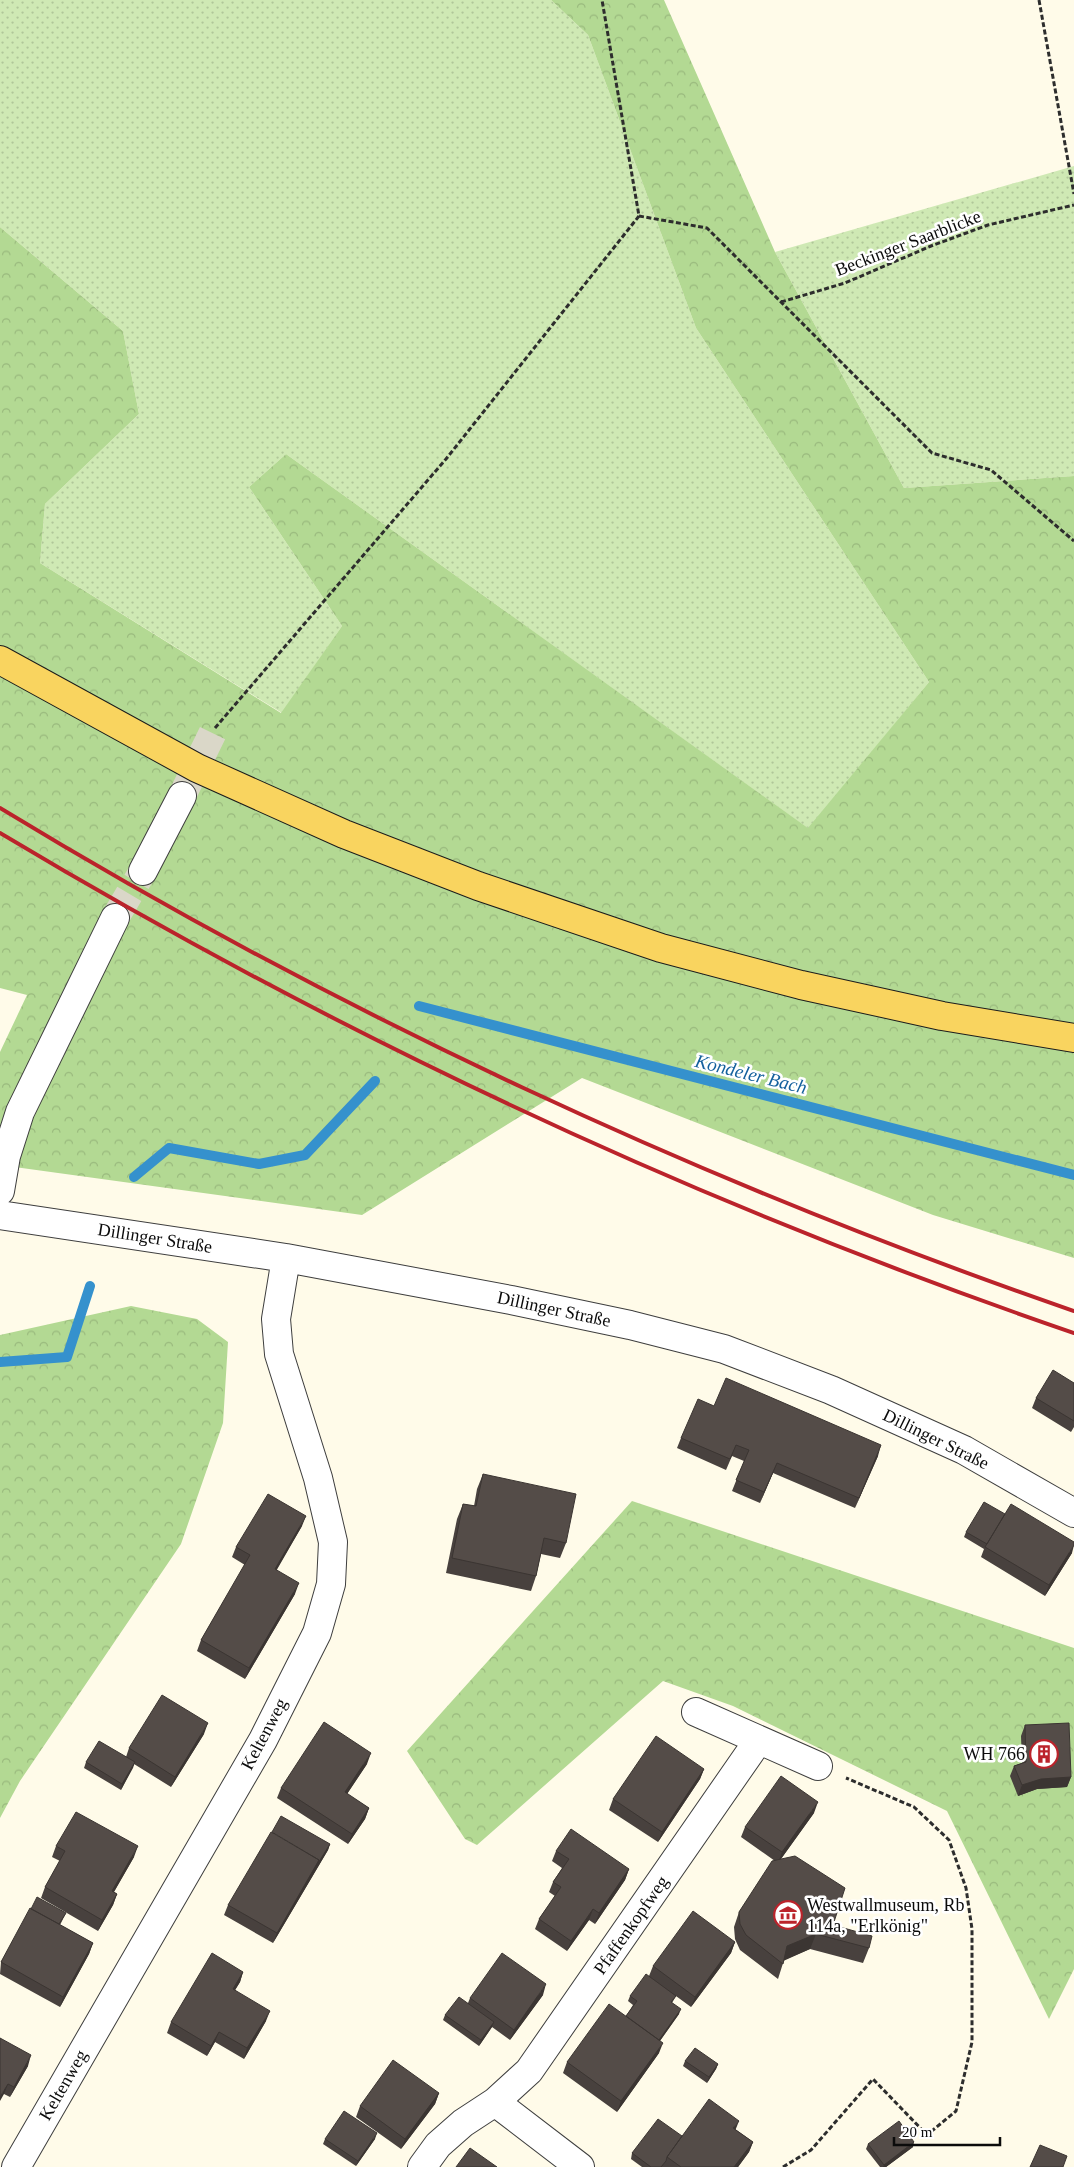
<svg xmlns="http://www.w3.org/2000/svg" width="1074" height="2167" font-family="Georgia,serif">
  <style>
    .grass { fill: url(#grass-dots) }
    .forest { fill: url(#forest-crowns) }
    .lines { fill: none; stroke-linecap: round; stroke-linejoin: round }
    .stream { stroke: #3591cd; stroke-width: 10 }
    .minor-tunnel { stroke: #dad7c8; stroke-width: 28; stroke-dasharray: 28 14; stroke-linecap: butt }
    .minor-casing { stroke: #3e3e3e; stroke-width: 30 }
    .major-casing { stroke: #1c1c1c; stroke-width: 30 }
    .path { stroke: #2d2d2d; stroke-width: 3; stroke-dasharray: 5 2.5; stroke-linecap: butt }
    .minor { stroke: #fff; stroke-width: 28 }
    .major { stroke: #f9d45f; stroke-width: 28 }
    .rail { stroke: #bb232b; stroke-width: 4 }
    .wall { fill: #48413e }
    .shaded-wall { fill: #3b3532 }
    .building { fill: #544c48; stroke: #3b3532 }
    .labels { text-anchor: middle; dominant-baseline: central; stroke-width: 5; stroke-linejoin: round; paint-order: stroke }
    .street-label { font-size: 18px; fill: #0b0b0b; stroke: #fff }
    .poi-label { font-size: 18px; fill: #0b0b0b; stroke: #fff; text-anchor: end }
    .water-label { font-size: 19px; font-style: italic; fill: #15619d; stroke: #fff }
  </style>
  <defs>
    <pattern id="grass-dots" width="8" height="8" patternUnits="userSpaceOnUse" patternTransform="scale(1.25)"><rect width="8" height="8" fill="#cfe9b4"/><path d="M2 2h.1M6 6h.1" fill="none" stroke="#b0c699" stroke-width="1.8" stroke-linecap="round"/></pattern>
    <pattern id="forest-crowns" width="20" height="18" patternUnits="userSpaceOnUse" patternTransform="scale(1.25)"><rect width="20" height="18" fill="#b3d993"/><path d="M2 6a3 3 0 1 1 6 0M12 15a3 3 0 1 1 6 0" fill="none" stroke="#99b97d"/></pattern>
  </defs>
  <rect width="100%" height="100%" fill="#fffbe9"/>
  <path class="grass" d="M0 0H551L588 35 696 328 929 682 809 829 286 454 249 487 342 626 282 713 40 563 45 504 139 414 123 331 0 227Z
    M1074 166V476L904 488 775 252Z"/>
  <path class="forest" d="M551 0H664L775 252 904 488 1074 476V1258L933 1215 582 1078 362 1215 0 1165V1052L27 995 0 988V227L123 331 139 414 45 504 40 563 281 713 342 626 249 487 286 454 808 828 929 682 696 328 588 35Z
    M131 1306 197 1319 228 1342 223 1423 181 1544 20 1781 0 1818V1335Z
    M632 1501 1074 1648V1969L1049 2019 947 1811 733 1706 663 1681 477 1845 465 1839 407 1751Z"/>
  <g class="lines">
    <path class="stream" d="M419 1006 1074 1175
      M134 1177 169 1148 259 1164 305 1155 375 1081
      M0 1362 67 1357 90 1286"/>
    <path class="minor-tunnel" d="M182 796 215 728
      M115 918 143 871"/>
    <defs>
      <path id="minor" d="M143 871 182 796
        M0 1191 6 1156 20 1112 115 918
        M0 1215 286 1258 511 1300 630 1325 724 1349 831 1390 964 1450 1074 1513
        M696 1712 818 1766
        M495 2102 580 2167
        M16 2167 263 1740 317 1633 331 1584 333 1542 318 1478 279 1354 276 1319 286 1258
        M422 2167 438 2145 463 2123 495 2102 529 2071 758 1741"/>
      <path id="major" d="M0 660 197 768 344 834 478 886 661 948 801 985 942 1016 1074 1038"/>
    </defs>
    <use href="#minor" class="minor-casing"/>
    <use href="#major" class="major-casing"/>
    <path class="path" d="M1039 0 1074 194
      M639 216 707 228 932 453 991 470 1074 541
      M781 302 845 283 931 246 988 225 1074 205
      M215 728 446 459 639 216 602 0
      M783 2167 811 2150 873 2079 927 2135 956 2111 972 2042V1929L966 1888 949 1840 914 1807 846 1778"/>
    <use href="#minor" class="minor"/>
    <use href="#major" class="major"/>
    <path class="rail" d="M0 808C335 1012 703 1183 1074 1311
      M0 833C339 1036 700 1205 1074 1333"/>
  </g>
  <path class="wall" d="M1074 1383V1427L1071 1432 1032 1408 1036 1398Z
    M714 1406 878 1456 855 1508 773 1473 760 1503 732 1491 744 1461 732 1456 726 1470 677 1448 681 1438Z
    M483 1474 566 1543 560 1558 541 1554 536 1576 531 1591 446 1573 457 1519 463 1504 474 1506 477 1489Z
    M302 1526 276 1570 295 1594 245 1679 197 1651 201 1640 245 1565 232 1557 236 1547Z
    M966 1532 1072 1553 1045 1596 981 1557 984 1549 964 1537Z
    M1025 1725 1071 1777 1067 1787 1037 1789 1018 1796 1010 1776 1014 1766 1022 1763 1021 1736Z
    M204 1734 171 1787 134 1764 121 1790 84 1768 86 1762 126 1757 129 1748Z
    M367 1764 347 1794 369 1808 365 1819 348 1844 277 1798 281 1788Z
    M704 1769 700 1779 658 1842 609 1810 613 1799Z
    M814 1813 781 1859 833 1925 869 1948 863 1963 810 1949 784 1960 778 1979 740 1950 735 1939 734 1927 739 1912 775 1861 741 1837 745 1827Z
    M330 1844 328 1850 273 1943 224 1915 228 1905Z
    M56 1846 134 1857 114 1892 117 1894 113 1905 98 1931 41 1898 45 1887 60 1861 52 1857Z
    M556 1851 629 1869 625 1880 595 1924 589 1920 567 1951 535 1929 539 1919 555 1896 549 1892 553 1882 562 1868 552 1861Z
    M31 1909 66 1913 60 1925 93 1943 89 1954 60 2007 0 1974 1 1962Z
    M735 1942 731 1953 691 2007 665 1988 676 1996 672 2003 679 2014 660 2041 659 2053 617 2112 563 2073 567 2062 626 2016 633 2005 628 2001 630 1996 649 1976 653 1966Z
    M243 1972 240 1982 235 1990 266 2021 244 2059 215 2042 207 2056 167 2033 171 2022Z
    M543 1995 510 2040 492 2027 479 2046 443 2020 445 2015 468 2003 470 1998Z
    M0 2038 28 2066 10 2097 4 2094Z
    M685 2061 718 2064 716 2069 707 2083 683 2066Z
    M439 2093 435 2104 401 2149 356 2117 360 2106Z
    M735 2129 753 2142 749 2152 738 2167H642L631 2159 632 2153 682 2136Z
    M325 2139H375L356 2166 323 2144Z
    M868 2144 913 2147 886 2167H880L866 2149Z"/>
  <path class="shaded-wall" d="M881 1445 878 1456 855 1508 859 1498Z
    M777 1463 773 1473 760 1503 764 1492Z
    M306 1516 302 1526 271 1580 275 1569Z
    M1074 1545 1072 1553 1045 1596 1049 1585Z
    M299 1583 295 1594 245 1679 249 1668Z
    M208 1723 204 1734 171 1787 175 1777Z
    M371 1753 367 1764 341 1803 345 1792Z
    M135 1762 133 1768 121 1790 122 1784Z
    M704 1769 700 1779 658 1842 662 1832Z
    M1071 1777 1067 1787 1037 1789 1018 1796 1022 1785 1041 1779Z
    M818 1802 814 1813 778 1863 782 1852Z
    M369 1808 365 1819 348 1844 352 1834Z
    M330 1844 328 1850 273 1943 277 1933 319 1860Z
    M138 1846 134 1857 108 1902 112 1891Z
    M629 1869 625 1880 595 1924 599 1913Z
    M117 1894 113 1905 98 1931 102 1920Z
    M593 1909 589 1920 567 1951 571 1941Z
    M816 1934 810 1949 781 1962 787 1946Z
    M735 1942 731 1953 691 2007 695 1997Z
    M93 1943 89 1954 60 2007 63 1997Z
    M243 1972 240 1982 229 2000 233 1989Z
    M546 1984 543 1995 510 2040 514 2030Z
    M681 2009 679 2014 654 2049 656 2044Z
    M270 2011 266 2021 244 2059 247 2048Z
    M494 2022 492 2027 479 2046 481 2040Z
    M219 2032 215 2042 207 2056 211 2046Z
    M663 2043 659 2053 617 2112 621 2101Z
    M31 2055 28 2066 10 2097 14 2087Z
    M718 2064 716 2069 707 2083 709 2077Z
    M8 2084 4 2094 0 2101V2097Z
    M439 2093 435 2104 401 2149 405 2139Z
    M739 2121 735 2131 733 2128Z
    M377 2133 375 2139 356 2166 358 2161Z
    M753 2142 749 2152 738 2167H734Z
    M914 2142 913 2147 886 2167H883L884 2165Z"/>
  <path class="building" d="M1053 1370 1074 1383V1421L1036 1398Z
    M726 1378 881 1445 859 1498 777 1463 764 1492 736 1480 749 1450 736 1445 730 1459 681 1438 698 1399 714 1406Z
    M483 1474 576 1494 566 1543 544 1538 536 1576 452 1558 463 1504 476 1506Z
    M268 1494 306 1516 275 1569 299 1583 249 1668 201 1640 250 1555 236 1547Z
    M984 1502 1005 1514 987 1544 966 1532Z
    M1011 1504 1074 1542V1545L1049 1585 985 1547Z
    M162 1695 208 1723 175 1777 129 1748Z
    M324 1722 371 1753 345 1792 369 1808 352 1834 281 1788Z
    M1069 1723 1071 1777 1041 1779 1022 1785 1014 1766 1026 1762 1025 1725Z
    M656 1736 704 1769 662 1832 613 1799Z
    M99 1741 135 1762 122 1784 86 1762Z
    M781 1776 818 1802 782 1852 745 1827Z
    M76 1812 138 1846 112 1891 117 1894 102 1920 45 1887 65 1851 56 1846Z
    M281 1816 330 1844 317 1865 319 1860 272 1832Z
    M571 1829 629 1869 599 1913 593 1909 571 1941 539 1919 561 1887 553 1882 569 1859 556 1851Z
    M271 1832 319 1860 277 1933 228 1905Z
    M795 1856 845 1888 833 1925 872 1936 869 1948 816 1934 787 1946 783 1964 746 1935 740 1924 739 1912 772 1861Z
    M37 1897 66 1913 59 1924 31 1909Z
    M30 1908 93 1943 63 1997 1 1962Z
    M693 1911 735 1942 695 1997 653 1966Z
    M212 1953 243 1972 233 1989 270 2011 247 2048 219 2032 211 2046 171 2022Z
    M502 1953 546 1984 514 2030 470 1998Z
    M646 1974 676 1996 671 2002 681 2009 659 2040 626 2016 637 2001 630 1996Z
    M459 1997 494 2022 481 2040 445 2015Z
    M609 2004 663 2043 621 2101 567 2062Z
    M0 2038 31 2055 14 2087 8 2084 0 2097Z
    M695 2048 718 2064 709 2077 685 2061Z
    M393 2060 439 2093 405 2139 360 2106Z
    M709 2099 739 2121 733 2128 753 2142 734 2167H681L667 2157Z
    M344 2111 377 2133 358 2161 325 2139Z
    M658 2119 682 2136 667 2157 666 2161 661 2167H651L632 2153Z
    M899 2121 914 2142 884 2165 868 2144Z
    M1040 2145 1067 2156 1063 2167H1030Z
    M470 2148 497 2167H456Z"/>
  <defs>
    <symbol id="building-ring" viewBox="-11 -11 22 22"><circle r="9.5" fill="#fff" stroke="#bb232b" stroke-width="1.5"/><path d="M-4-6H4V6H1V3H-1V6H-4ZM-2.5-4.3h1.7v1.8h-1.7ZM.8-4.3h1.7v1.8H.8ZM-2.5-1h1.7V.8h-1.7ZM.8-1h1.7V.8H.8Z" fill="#bb232b"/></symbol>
    <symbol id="museum-ring" viewBox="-11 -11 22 22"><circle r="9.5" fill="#fff" stroke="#bb232b" stroke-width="1.5"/><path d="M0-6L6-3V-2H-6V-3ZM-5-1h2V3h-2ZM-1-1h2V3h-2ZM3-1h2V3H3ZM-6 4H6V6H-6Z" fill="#bb232b"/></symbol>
  </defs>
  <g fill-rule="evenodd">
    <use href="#building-ring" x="1028" y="1738" width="32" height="32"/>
    <use href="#museum-ring" x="772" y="1899" width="32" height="32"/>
  </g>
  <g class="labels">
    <g class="street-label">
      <text transform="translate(908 243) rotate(-21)">Beckinger Saarblicke</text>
      <text transform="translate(155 1238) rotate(9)">Dillinger Straße</text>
      <text transform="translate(554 1309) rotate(12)">Dillinger Straße</text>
      <text transform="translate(936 1439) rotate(26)">Dillinger Straße</text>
      <text transform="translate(264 1734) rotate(-62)">Keltenweg</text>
      <text transform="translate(631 1925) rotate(-55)">Pfaffenkopfweg</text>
      <text transform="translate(63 2085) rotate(-60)">Keltenweg</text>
    </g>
    <g class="poi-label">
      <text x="1025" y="1754">WH 766</text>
      <text x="807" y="1905" text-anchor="start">Westwallmuseum, Rb<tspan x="807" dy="21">114a, "Erlkönig"</tspan></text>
    </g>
    <g class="water-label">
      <text transform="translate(751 1074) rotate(14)">Kondeler Bach</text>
    </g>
  </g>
  <path d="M894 2137v8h106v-8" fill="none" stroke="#0b0b0b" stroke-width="2.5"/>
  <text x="902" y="2137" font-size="15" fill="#0b0b0b" stroke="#ffffff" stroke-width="4" paint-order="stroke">20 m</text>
</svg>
